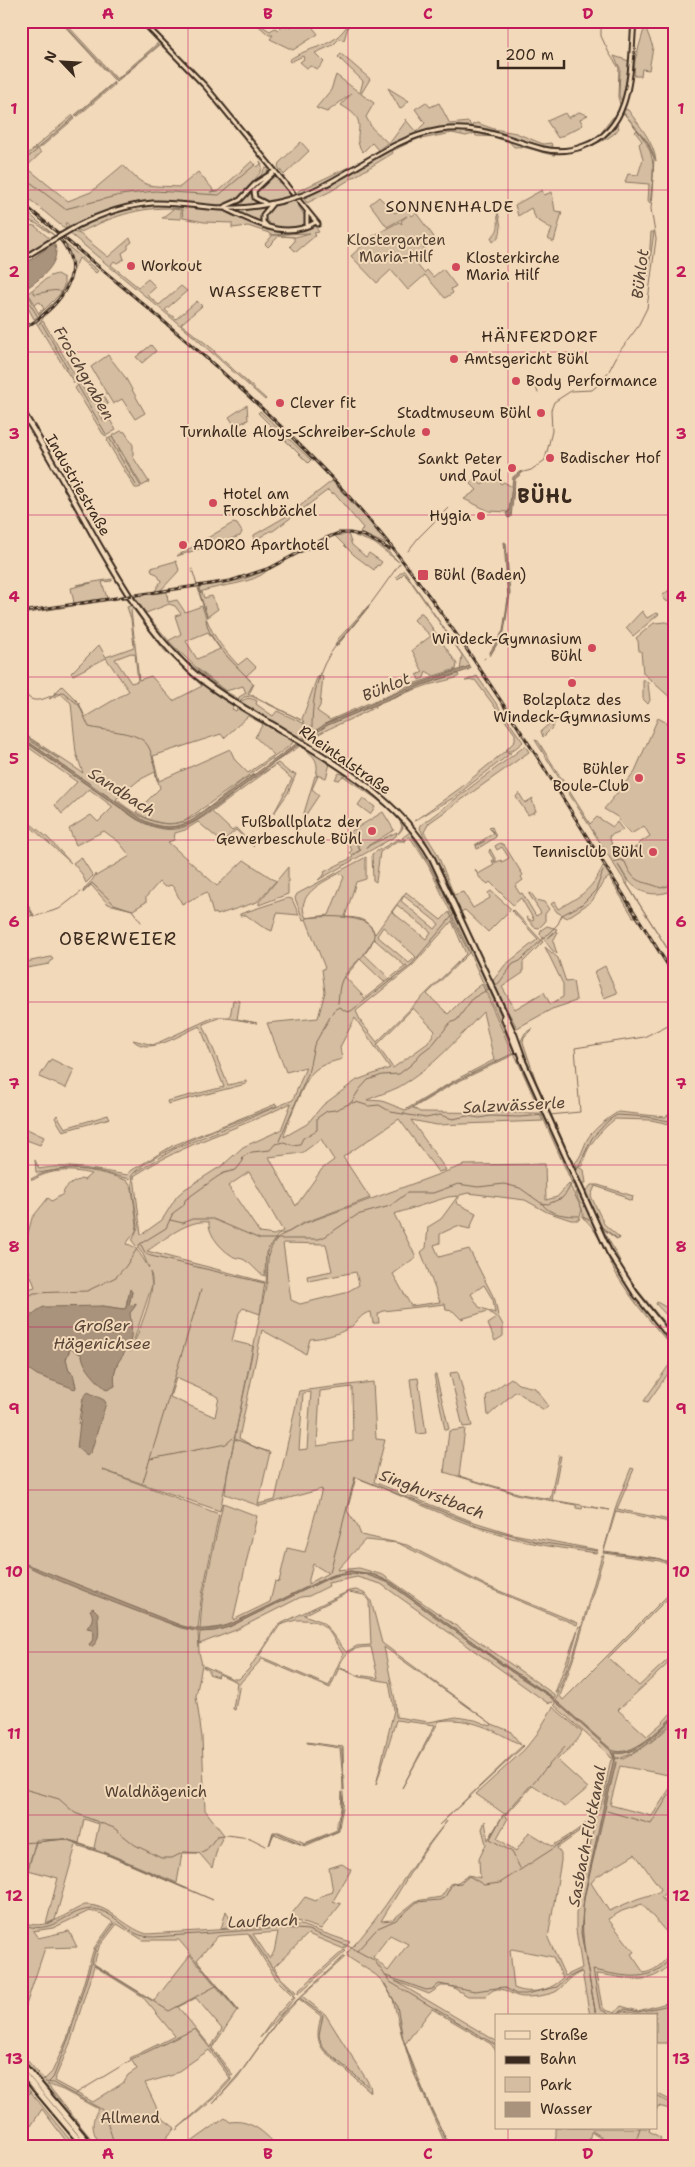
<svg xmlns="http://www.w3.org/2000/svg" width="695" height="2167" font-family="'Shantell Sans',sans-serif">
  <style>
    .green { fill: #d4bda1; stroke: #887460; fill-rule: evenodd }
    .water { fill: #aa937c; stroke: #7e6956 }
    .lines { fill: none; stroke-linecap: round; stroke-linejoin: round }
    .stream { stroke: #7e6956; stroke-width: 1 }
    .secondary-casing { stroke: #3b2a1e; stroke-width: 7 }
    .primary-casing { stroke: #3b2a1e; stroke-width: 8 }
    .highway-casing { stroke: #3b2a1e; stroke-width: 9 }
    .secondary { stroke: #f2d9ba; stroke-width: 3 }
    .primary { stroke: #f2d9ba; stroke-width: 4 }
    .highway { stroke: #f2d9ba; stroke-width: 5 }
    .rail-casing { stroke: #3b2a1e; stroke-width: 3 }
    .rail { stroke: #f2d9ba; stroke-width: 1; stroke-dasharray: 4; stroke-linecap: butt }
    .secondary-bridge-casing { stroke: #3b2a1e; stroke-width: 7; stroke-linecap: butt }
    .secondary-bridge { stroke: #f2d9ba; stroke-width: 3 }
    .grid { fill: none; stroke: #c2185b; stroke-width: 1; stroke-opacity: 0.55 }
    .poi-dot { fill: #d1495b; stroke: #f2d9ba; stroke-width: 2 }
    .labels { text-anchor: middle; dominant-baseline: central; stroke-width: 4; stroke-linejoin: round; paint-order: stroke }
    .park-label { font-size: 15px; fill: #524032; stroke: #f2d9ba }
    .poi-label { font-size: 15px; fill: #3b2a1e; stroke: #f2d9ba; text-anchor: start }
    .street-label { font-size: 15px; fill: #3b2a1e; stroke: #f2d9ba }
    .neighbourhood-label { font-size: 16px; letter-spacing: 1px; fill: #3b2a1e; stroke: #f2d9ba }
    .water-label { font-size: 16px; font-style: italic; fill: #574436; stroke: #f2d9ba }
    .quarter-label { font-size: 18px; letter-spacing: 1px; fill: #3b2a1e; stroke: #f2d9ba }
    .district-label { font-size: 20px; font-weight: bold; letter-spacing: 1px; fill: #3b2a1e; stroke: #f2d9ba }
    .neatline { fill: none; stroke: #c2185b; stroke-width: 2 }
    .grid-label { font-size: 16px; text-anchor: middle; font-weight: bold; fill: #c2185b }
  </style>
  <rect width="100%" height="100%" fill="#f2d9ba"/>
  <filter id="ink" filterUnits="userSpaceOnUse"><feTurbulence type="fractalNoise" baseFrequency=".02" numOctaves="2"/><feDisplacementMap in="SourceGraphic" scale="10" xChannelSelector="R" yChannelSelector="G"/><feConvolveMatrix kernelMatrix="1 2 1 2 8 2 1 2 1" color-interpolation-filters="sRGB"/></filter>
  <g filter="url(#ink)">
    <path class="green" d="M60 21 66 24 73 21 68 26 117 79 159 42 160 45 116 82Z
      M253 21 270 31 275 28 278 30 284 24 288 28 296 21H300L304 27 309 23 318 34 293 50 270 39 273 35H269Z
      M349 23 344 40 339 39 333 45 315 53 324 62 318 69 311 66 307 68 300 62 304 59 303 56 290 62 289 60C314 43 331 51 349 23Z
      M645 26 653 47 649 70 642 69 641 76H634L635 60Z
      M341 54 370 79 361 94 374 103 366 117 372 128 388 143 378 150 372 143 363 152C352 139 363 130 357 118 354 113 346 108 341 105L351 94 327 112 316 108 331 90 336 75 360 93 363 81 338 57Z
      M614 56 629 61 623 100H621L619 96 620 68Z
      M114 82V85L78 116 75 115Z
      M388 88 409 101 400 109Z
      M426 102 430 107 439 103 450 124 469 122 471 127C406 123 356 174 299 195L298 191 372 156 392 140 406 121 405 119 416 132 425 123 415 109Z
      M625 109 628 110C639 125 654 142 656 161L648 142 623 112Z
      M579 112 588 115 580 119 583 125 558 138 547 121 565 113 568 118Z
      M73 115 75 118 40 148H34Z
      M613 117 616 118C612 127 602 135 594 140 553 164 514 129 473 127L472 125 477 123 494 129 516 133 543 144 551 143 553 148C567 148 585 148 596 139 602 133 607 124 613 117Z
      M617 123 619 128 615 133 608 138 589 147 609 132Z
      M447 130 472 131 473 134 466 136 452 133 421 139V136Z
      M637 130C658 155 654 172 650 203L648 202 649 184 625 182 628 174 638 175 643 159 639 144 642 141 635 132Z
      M474 131 499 135 555 155C542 154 526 145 514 147L507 139 501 137 476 136Z
      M419 138 392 151 393 153 331 191 307 203 303 198 333 183 400 145Z
      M301 142 309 151 284 175 278 167 279 163Z
      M34 149H38L41 153 26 167 68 201 91 192 123 165C146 190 147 185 180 187L198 172 212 188 213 191 210 192 219 191 252 161 257 167 261 164 260 161C266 170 257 175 254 181L261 175 265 168 268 169 266 174C255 183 245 199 231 203 212 209 189 202 170 202 134 202 101 213 69 226L67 223H65L67 228 65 229 21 192V160Z
      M274 174 292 197 265 202 256 197 255 190Z
      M253 188 254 198 262 204 228 207 241 201Z
      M542 190 544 195 552 192 555 211 562 212 554 242 548 239 552 229 536 219 531 208 518 216 515 205Z
      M379 197 395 213 404 207 408 208 413 202 417 205 410 213 412 216 416 213 434 237 423 247 426 250 421 251V254L414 261 424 273 427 270 433 277 443 269 456 286 451 289 453 293 445 298 425 275 408 290 391 270 377 283 351 256 373 236 399 222 402 224 401 221 407 216 387 227 370 204Z
      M295 200 306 218V224C295 231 276 231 265 223L264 216 270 207Z
      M168 204 230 212 271 230 296 231 314 225 319 232 314 233 316 235 296 252 290 246 294 242V237L279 236 268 247 265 244 273 235 295 237 310 233 270 235 269 233 248 226 232 228V223L204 222 183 218 182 209C145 205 115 215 81 232H78L73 229 124 209Z
      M268 206 262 215 264 224 230 209Z
      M21 207 55 236 37 224 25 219Z
      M173 209 181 210V219L162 218Z
      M497 211H498C500 224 505 233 493 242L491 237C501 231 498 221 497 211Z
      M21 224 35 226 50 239 21 258Z
      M71 231 80 234 108 257 130 238 132 242 128 245V249L122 253 124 259 117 263 114 261 111 265 138 287 148 279 156 287 147 295 159 305 181 286 187 291 165 310 176 319 197 301 202 306 181 324 214 350 215 353 266 399 265 400 192 335 68 232Z
      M651 232H654L648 276Z
      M64 243 98 271 96 273 79 258 71 277V258Z
      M57 274 64 278V286L60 294 41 313 39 312 44 309 40 302 35 304 28 293 50 276Z
      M68 280C67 296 49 311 34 319L25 302V296L28 294 39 314H42L58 298Z
      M46 314 39 324 43 321 78 380 74 383 36 322Z
      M151 345 156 351 142 363 136 357Z
      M108 355 125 377 145 413 135 419 122 399 113 404 91 367Z
      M80 383 91 402 104 395 108 404 98 411 104 422 110 420 116 430 106 436 103 434 75 388Z
      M247 405 248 420 235 426 229 417Z
      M260 411 311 460 308 463 258 413Z
      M121 431 125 432 133 445V457L149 482 142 486 112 436Z
      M112 437 140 485 141 487 138 488H135L108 443 107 439Z
      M498 471 499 473 495 477 501 484 504 482 512 487 509 512 489 511 464 499 477 490 471 484 475 479 482 485Z
      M332 481 369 521 386 544 360 533 363 528 334 493 332 494 328 490 273 531H270L254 541V535L287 516Z
      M233 523 237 524 242 532 240 536 177 556Z
      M348 534 352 545 366 557 369 553 382 562 379 566 377 565 374 570 354 555 335 536Z
      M355 534 379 543 399 562 374 543 355 536Z
      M176 561 179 570 177 573 161 590 155 591 161 581 157 574 152 572 151 568Z
      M268 570C252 585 221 584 200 592L199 587 241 580Z
      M404 570 470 666 460 671 462 655 407 576 404 573 398 579 396 577Z
      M112 579V581L102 582 107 598 74 603 71 588 91 583 76 585Z
      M669 590 674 591V603L666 601 662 596Z
      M167 592 168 602 177 600 185 612 202 606C211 634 219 644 238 665L247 658 256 667 246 676 253 684 248 693 301 720 251 696 244 697 239 702C247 699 247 696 257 701L256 704 273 716 277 711 303 723 310 735 300 739C250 709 195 682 158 634 150 624 143 613 136 602L185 660 223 690 239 699V697L246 693 243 686 226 691 223 689 199 670 168 641 181 634 175 616 181 614 175 606 169 604 146 613 134 596ZM208 632 220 649 197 659 186 641Z
      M202 592 204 598 212 596 218 609 207 617 199 593Z
      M127 597 129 601 124 598 21 614Z
      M370 604 359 618 370 605 336 647 358 619 335 646 338 639Z
      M132 605 165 647 180 663 235 704 232 709 236 711 238 706 294 740 291 745 185 821C166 827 151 822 136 812L160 788 155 772 139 780 116 799C175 848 196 816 246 778L255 774C236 788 199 823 177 827 165 829 153 825 143 820L21 737V735L59 759 21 733V732L83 773 76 753 71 703 61 694 49 699 62 686 79 703 85 717 129 691 106 658 73 675 71 673 99 645 106 657 134 647 131 619 127 607ZM133 609 164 650 202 686 173 701 151 676 139 680 131 610ZM131 653 135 654 138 681 131 683 115 659ZM248 716 263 724 255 737 274 755 248 773 235 760 230 749 159 781 153 756 221 734 224 738Z
      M642 611 647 618 656 613 659 614 633 636 626 628Z
      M420 613H422L457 664 456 669 434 676 426 671 424 678 419 680 417 675 423 672 412 650 431 636 414 620Z
      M666 622 674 626V701L643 673 641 651H639L638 641 636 638 654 623Z
      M457 670 458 672 422 683 382 699 381 698 412 684Z
      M458 674 459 676 456 678 428 685 383 701 422 685Z
      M318 675 319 680 320 675 323 676 320 706 317 711 330 720 378 699 379 701 327 723 311 734 302 719Z
      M477 676 523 742 512 751H505L515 741V734L475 680 465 681Z
      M643 679 648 683 650 700 648 704 643 699Z
      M380 703C374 711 328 727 314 737L312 735 324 726Z
      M557 717 552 728 543 737 541 731Z
      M658 718 674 727V890C658 897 640 895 629 881 624 876 621 868 618 865L628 882 627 884 674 959 535 740 538 741 590 824 597 817 613 827 617 822 623 830 609 836 612 845 620 856 636 847H640L638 844 650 836 644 826 631 834 618 820 619 818 604 809 635 771Z
      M21 739 136 819C149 826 162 831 177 829 199 826 237 790 256 775H259L278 763 290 773 296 774 288 793 274 813 292 779 275 765 212 812 232 831 236 828 254 847 236 830 222 842 198 822 185 830 175 833 174 840 168 842 217 886 244 860 276 881 257 902 217 915 216 913 213 914 207 892 182 904 174 888 171 885 165 887 159 882 146 897V902L133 910 108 904 91 885 83 893C84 885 94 882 95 874L96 876 130 856 119 842 104 831 76 845 69 829 91 815 98 822 113 807 89 789 62 814 55 805 77 782 21 742Z
      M298 745H301L330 764 326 778 316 775C320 760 312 754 300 746L257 774Z
      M525 746 529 752 429 823 424 832 437 853 454 895 463 892 473 908 490 898 488 893 491 891 511 909 488 932 465 910 460 912 440 867 484 966 420 828 421 825Z
      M504 752 511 753 453 798 414 821 459 789Z
      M339 773C349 774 400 814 403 824 404 828 401 831 398 834L402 827C400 812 356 785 343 776L339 780 335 779Z
      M315 776H318L312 789 319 795 307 813 299 830Z
      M519 793 525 803 533 798 532 800 536 811 528 815 516 797Z
      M363 798 375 807 370 814 358 805Z
      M383 812 394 830 366 847 397 832 396 836 318 880 325 874 324 872 353 857 352 856 361 850 350 832Z
      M21 816 48 838 71 863 21 818Z
      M492 827 496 837 477 849 476 846 485 841 475 845 494 833 489 828Z
      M410 832 414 834 433 863 561 1152 576 1187 575 1190 464 940 428 865 412 840 409 836 405 840 402 838Z
      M349 835H350L360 850 352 855 350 852 352 850 346 840 350 838Z
      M398 839 405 841H397L380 852 376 882 373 880 372 854Z
      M500 843 504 845 523 875 521 877 523 880 515 886 520 894 522 893 536 916 541 913 529 894 531 893 536 900 544 902 549 909 545 914V922L539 928 534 927 526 917 532 921 534 920 521 898 514 904V906L490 882 488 884 480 878 475 870 478 874 494 865 492 860 496 863 489 852 490 849 497 862 501 860 502 862 509 858 502 847 497 850 495 846Z
      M81 857 93 876 86 883 82 874 73 863Z
      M366 857V879L356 882 345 917C362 918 366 919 375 934L406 892 441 920 449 912 469 953 427 994 448 1014 465 997 482 984 513 1055 451 1085 413 1108 420 1112 539 1113 543 1121 437 1125 411 1120 446 1170 438 1172 399 1119 343 1157 370 1198 301 1224 289 1232 278 1235 266 1252 265 1276C257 1273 253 1265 246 1261 241 1257 235 1259 231 1255 221 1249 208 1234 209 1222 187 1219 164 1240 147 1251L265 1282 260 1314 243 1308 239 1313 232 1341 253 1346 220 1511 103 1470 219 1514 201 1600 198 1630 182 1626 63 1580 76 1587 181 1628 198 1631 199 1652 202 1665 196 1696 202 1737 205 1810 224 1835 218 1846 212 1868 199 1853H182L177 1883 104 1852 213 1900 105 1854 76 1845 55 1920 46 1924 58 1878 28 1870 36 1842 65 1839 36 1840 21 1892V1363L76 1387 73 1374 69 1371 66 1359 70 1349H72L82 1355C86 1369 96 1380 107 1390L114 1376 118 1360 129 1345V1313L134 1308 135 1303 132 1306 129 1305 132 1292 127 1300 126 1308 123 1309 103 1306 30 1315 21 1340V1282L25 1290 35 1287 28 1268 21 1274V1242L26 1241 32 1218 48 1198 52 1201 63 1194C64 1186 74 1182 81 1179L84 1180 91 1174C71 1169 50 1169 33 1180L31 1179C59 1162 99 1170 128 1181L132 1188 137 1225 136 1231 126 1244C138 1245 143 1260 149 1268L143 1254 132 1241 138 1227 132 1184 133 1174 174 1149 293 1100 306 1067 286 1072 267 1023 318 1018 325 992 322 969 325 968 306 919 303 920 295 898 297 894ZM340 873 344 877 329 915 306 918C294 895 323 882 340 873ZM404 896 439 924 435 929 401 901ZM397 905 431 932 426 939 392 912ZM452 921 466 954 377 1042 361 1022 356 1011 412 966ZM383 927 413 954 416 957 409 963 377 936ZM374 939 405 966 407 965 365 998 345 977 360 959 384 982 389 978 364 954ZM413 1008 435 1031 428 1043 393 1068 377 1045ZM483 1012 494 1060 457 1079 405 1110 382 1101 367 1100C378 1095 389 1092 399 1087 433 1068 457 1039 483 1012ZM355 1018 390 1068 357 1080 323 1105 307 1124 284 1137C286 1125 305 1079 313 1072 321 1064 332 1062 342 1059L340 1047ZM289 1104H291L281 1130 243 1147 223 1165 185 1189 177 1196 162 1220 141 1235 134 1176 137 1174C184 1143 239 1129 289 1104ZM321 1139 334 1160 322 1169 296 1206 269 1157 302 1153ZM249 1172 283 1231 274 1235 260 1233 228 1186ZM150 1272C159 1286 137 1336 130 1352L152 1285ZM176 1378 219 1397 215 1417 170 1397ZM83 1398 106 1403 78 1424ZM84 1819 99 1824 94 1848 96 1849 65 1839 79 1843Z
      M603 866 636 917H633L609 877 604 881 592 901 567 918 557 912 551 904 554 902 558 909C582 895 591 891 603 866Z
      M288 867V894L259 905V902Z
      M21 887 25 900 34 915 21 918Z
      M288 898 292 899 299 915 277 913 272 931 261 926 246 915 240 916V914Z
      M513 910 543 942 523 962V973L502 987 515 1009 544 992 550 1004 563 997V984L545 947 558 958 566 982 573 981 576 999V1001L552 1009 517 1028 492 982 505 965 538 939 512 911Z
      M547 926 557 929 548 938 557 931 558 932 553 941 557 954 552 950 540 934 541 930Z
      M51 957 53 959 49 964 21 969V963Z
      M605 966 617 993 604 998 594 972Z
      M233 1000 240 1001 237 1019 257 1023 221 1017 203 1024 228 1085 246 1081V1084L168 1104 167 1101 224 1087 200 1026C182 1033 149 1057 133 1040L153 1045 214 1017H230Z
      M533 1028 524 1037 523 1042 536 1081 574 1165 584 1170 586 1183H579L536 1088 520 1043 525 1033Z
      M51 1059 74 1070 66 1088 39 1077Z
      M276 1104 277 1106C249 1117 139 1155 130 1179L96 1171 69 1168 38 1173 36 1172 35 1160 39 1169C70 1163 98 1171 128 1175L129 1172 172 1146Z
      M618 1112 665 1117 670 1114 674 1118V1125L651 1120 615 1119C601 1130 584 1148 583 1166H577L575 1163C582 1156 583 1147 588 1138 595 1128 608 1118 618 1112Z
      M57 1115 65 1128 108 1115 110 1118 63 1131 55 1118Z
      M21 1126 44 1137 40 1145 21 1138 23 1129Z
      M545 1164 546 1200 557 1197 569 1184 582 1209 579 1220H571L547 1212 525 1200 468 1193 460 1195 456 1203 476 1213 470 1229 457 1226 440 1234V1243L434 1245 439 1257 469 1249 495 1300 498 1316 503 1325V1336L495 1341 488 1324 497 1318 488 1311 461 1319 453 1311 446 1310 445 1304 383 1311 378 1314 379 1323H373L371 1312C360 1313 358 1323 349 1328 337 1335 323 1338 310 1339L306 1354 262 1330 239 1438 256 1448 270 1452 258 1504 275 1500 299 1391 373 1382 376 1439 385 1440 374 1482 471 1521 513 1534 598 1550 596 1553C574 1550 550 1547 528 1542 468 1529 413 1500 356 1477L355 1481 347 1511 357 1525 361 1535 407 1545 487 1586 578 1623 577 1625 486 1587 398 1543 365 1540 337 1570 359 1568 383 1575 555 1695V1698L503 1664 392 1583 369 1573 350 1571 330 1576 227 1626 200 1630 202 1602 223 1503 257 1516 233 1620 270 1602 275 1581 279 1582 287 1548 305 1552 322 1489 260 1506 225 1494 227 1475 266 1286C267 1276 265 1266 266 1257 269 1238 288 1233 303 1224L464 1165ZM458 1196 441 1219 428 1227 426 1248 421 1252 440 1302 411 1306 393 1274 416 1257 394 1214 448 1197ZM283 1243 326 1244 332 1271 307 1276 308 1281 356 1272 359 1285 345 1293 300 1304 291 1300ZM484 1285 493 1300 495 1313 479 1307 471 1294ZM352 1387 353 1441 317 1446 320 1391ZM311 1392 307 1449 299 1450 303 1393ZM313 1564 328 1573 308 1584V1583Z
      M591 1185H598L633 1196 632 1201 624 1198 625 1196 595 1186 591 1196 604 1224 619 1237 618 1240 603 1229 620 1261 621 1268C610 1251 586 1210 586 1191Z
      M577 1191 618 1271 674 1344V1349C654 1326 634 1303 618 1277 608 1261 598 1228 583 1218 584 1206 575 1199 577 1191Z
      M633 1284 666 1325 668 1324 674 1331V1339L632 1286Z
      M657 1302 674 1312 669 1318 656 1304Z
      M674 1358V1365L648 1402 644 1401Z
      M458 1372 472 1426 463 1427 450 1373Z
      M434 1375H436L449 1429 445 1430Z
      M418 1378 426 1433 417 1434 410 1379Z
      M511 1378 518 1384 535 1388 548 1405 544 1410 516 1391 488 1416 486 1396Z
      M465 1429 459 1476 521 1494 550 1499 559 1456H561L552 1500 610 1510 583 1506 582 1509 576 1508V1505L520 1495 444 1472 449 1431Z
      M631 1468 634 1469 617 1509 674 1521V1523L616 1511 604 1551 657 1558 674 1564V1567L660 1561 603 1553 617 1503Z
      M602 1555H604L575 1654 560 1696 563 1700 670 1593 668 1598 608 1658 639 1686 674 1654V1658L618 1710 647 1736 662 1723 674 1710V1715C663 1727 643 1746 627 1752 622 1754 616 1752 611 1752L614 1758H610L606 1752 554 1705 574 1653Z
      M346 1573 367 1574 387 1582 512 1672 549 1696 554 1700 552 1703 550 1702 549 1704 381 1584 357 1577 328 1583 329 1586 309 1596 301 1597 236 1630 199 1644 200 1632 215 1631 229 1627 329 1578Z
      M356 1590 366 1594 371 1601 382 1643 492 1724 510 1731 521 1745C495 1731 470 1716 439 1721L402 1788 435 1725 396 1720 376 1785 394 1710 389 1682 360 1677 339 1668 330 1688 262 1659 240 1683 235 1710 233 1709 237 1682 219 1674 218 1677 209 1674V1670L203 1667 204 1666 233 1679H239L249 1669 278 1625 349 1591ZM349 1592 364 1595 369 1601 371 1645 357 1646 346 1652 323 1622 304 1615ZM296 1620C328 1619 327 1630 343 1654L329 1686 259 1656 280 1625ZM371 1647 378 1678 357 1675 339 1667C345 1651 354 1647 371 1647ZM384 1647 492 1724 491 1726 475 1720 456 1717 429 1722 396 1717 395 1700Z
      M579 1626 566 1671 556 1694 555 1693Z
      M553 1707 582 1732C577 1744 566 1750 557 1760L588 1788 565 1807 533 1785 506 1815 476 1794 524 1750 537 1734Z
      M674 1717V1720C661 1734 640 1752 621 1758L623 1759C642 1750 660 1736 674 1722V1776L620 1766 610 1805 652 1816 674 1782V1878L666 1892 661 1897 674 1912V1941L642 1904 622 1911 608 1919 634 1952 631 1954 644 1973C659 1970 665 1960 674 1949L672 1962C649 1990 625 1976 596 1974L602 2006 605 2010 615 2013 621 2006 638 2011 674 2001V2043H656V2016H654L656 2011 638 2014 624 2011C618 2016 608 2018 600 2014V2016H590L582 1972C570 1976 566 1984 557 1991 550 1995 534 1997 526 1997 508 1998 502 1979 486 1996H468L450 1986H441L429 1994 395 1981 496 2041V2051L491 2044 432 2009 405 2044 430 2107 448 2143H445L412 2069 401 2033 393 1999 383 1982 376 1975 348 1957 347 1953C385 1913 411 1863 447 1821L418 1860 381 1921 392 1920 416 1901 441 1897 450 1884 458 1882 469 1875 480 1878 479 1859 486 1844 482 1829 485 1821 488 1840 503 1815 508 1818 497 1838 516 1851 529 1832 552 1846C567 1837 593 1822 600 1806 607 1793 606 1775 611 1760L620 1758H616L613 1752C632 1758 662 1730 674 1717ZM595 1821 576 1914V1930L582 1968 565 1976 548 1938 561 1861V1854L557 1848ZM635 1854 661 1889 659 1892 637 1899 609 1911 591 1883 596 1877ZM390 1935 408 1944 388 1971 373 1957ZM512 1949 553 1957 563 1978C551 1991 530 1995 514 1988L510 1950Z
      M307 1742 343 1747 344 1790 340 1748 307 1743Z
      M523 1745 524 1746 439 1825Z
      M342 1792C347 1803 339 1818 339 1831L305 1846 274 1834 269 1845 273 1832H279L305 1843 337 1830V1821L341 1811Z
      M342 1864 351 1870 333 1901 341 1904 321 1929 297 1921 290 1916 305 1897 316 1901 321 1896 333 1892 329 1868Z
      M85 1905C110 1904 124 1928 147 1934L301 1925 350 1942 344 1949 308 1934 274 1967 281 1978 296 1992 293 1996 276 1979 248 1934 218 1936 197 1960 238 2011 179 1940H143L117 1924 99 1947 94 1964 154 2001 190 1955 237 2011 212 2048 233 2075 230 2078 209 2050 173 2075 145 2083 161 2117 175 2128 159 2146H102C92 2133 90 2124 98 2109L63 2090 47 2084 97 2146H95L21 2058V2053L44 2080 52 2072 67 2039 94 1948 113 1922 99 1913 89 1911 53 1928 33 1931 38 1938 69 1931 77 1947 45 1948 21 2020V1921C46 1933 63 1914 85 1905ZM278 1932 274 1952 269 1958 253 1934ZM94 1966 142 1996 175 2036 130 2058 137 2069 128 2075 123 2083 93 2102 54 2081 71 2041ZM196 1998 222 2029 211 2047 178 2007Z
      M226 1911 234 1927 221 1929Z
      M344 1950 346 1951 298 1994V1991Z
      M343 1957H345L302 1996 325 2014 370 2085 371 2092 324 2051C315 2039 318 2030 321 2016L299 1999 277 2022 237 2078 213 2104 243 2069 282 2014Z
      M294 1996 295 1998 260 2038 274 2018Z
      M231 2078V2080L214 2099 176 2130 212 2098Z
      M21 2080 69 2139 76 2146H70L42 2109 31 2126 21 2114V2097L27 2092 21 2085Z
      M656 2093 674 2102V2110L658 2106 656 2111Z
      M225 2118 230 2122C250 2119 264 2132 277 2146H186Z
      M556 2128H650L649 2131 661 2138 657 2146H613L591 2132 588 2146H553L556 2137Z"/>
    <path class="water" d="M51 245H55C61 266 36 282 21 292V267Z
      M521 471 522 473 515 479 511 517 508 518 506 513 509 512 513 477Z
      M504 542 506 543 510 594 504 632 490 656 489 654 503 631 508 598Z
      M470 666 471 668 468 670 422 685 328 725 303 741 302 740 327 723 412 686Z
      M21 737 143 820C160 829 176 829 193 820L297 743 299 744 202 817C179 832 160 832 137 819L21 739Z
      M130 1289 132 1292 129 1305 132 1306 136 1303V1305L130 1313C131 1323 133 1335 129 1345 121 1362 112 1362 115 1386L107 1390C98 1382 83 1368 82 1355L72 1349H70L66 1359 69 1371 73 1374 76 1387 75 1389 37 1375 23 1365C16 1346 24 1314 44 1307L103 1306 123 1309 126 1308Z
      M88 1392 104 1400 106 1403 91 1452 87 1456 77 1448 83 1398Z
      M21 1562 182 1626C200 1631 216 1630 233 1623L330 1576 350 1571 375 1575 392 1583 503 1664 552 1697 612 1750C631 1759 662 1728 674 1715V1717C660 1732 636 1757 614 1753L616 1763 585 1894C577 1935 590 1975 596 2016L581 1933 584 1896 614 1758 611 1751 549 1696 512 1672 387 1582 361 1573 333 1576 229 1627C216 1631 204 1633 191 1630 172 1626 29 1571 21 1562Z
      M93 1608 98 1613C97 1625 103 1640 91 1647L89 1644 92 1641 94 1635 92 1629 87 1628C91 1622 95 1618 90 1610Z"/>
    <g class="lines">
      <path class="stream" d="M61 21 116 80
        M601 21V36L609 53 619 68 618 97 621 107
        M77 115 158 45
        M39 147 74 117
        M21 163 37 150
        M21 175 65 209 120 195 155 191 219 195 256 164
        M21 289 38 317
        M33 291 35 294C43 293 54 289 59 291
        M42 324 106 434
        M535 385 538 393
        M110 439 136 485
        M520 473 531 470 545 460 552 431 551 410 554 402 571 391 592 390 598 385 609 371 619 352 637 328 647 308 656 239 651 209 654 158 647 142 622 111
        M408 551 419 537 448 508
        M192 569 197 585
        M198 588 207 616
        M206 619C207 641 239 668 254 684L250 692
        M484 659 485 658
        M21 683C24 687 25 694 28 697 38 706 53 693 63 692L79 705 89 727C104 731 134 731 145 742 153 750 155 770 157 780
        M312 729C312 711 314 689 321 672 329 650 346 634 361 616 375 599 387 581 400 563
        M613 862 621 860 625 862C635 886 640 879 661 888L674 884
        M21 890 24 900 33 916H36L59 909 81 892
        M83 891 92 883 114 904 132 910 141 922
        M306 918C320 916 383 912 373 940 368 956 349 965 342 980 339 986 339 995 338 1003
        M352 1103 356 1102 369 1106 379 1105 391 1112 426 1118 440 1115 453 1119 467 1116 480 1118 490 1116 519 1117 545 1115
        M403 1113 452 1083 516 1052
        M549 1115 580 1112 575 1048 644 1037 674 1022
        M279 1141 308 1074 314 1045 334 1010 339 1007 347 1012 351 1011 411 965 454 914 427 860 411 834
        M575 1174 592 1138 609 1120 617 1115 648 1117 674 1122
        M542 1203C547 1215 568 1216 579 1216
        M583 1217 589 1220
        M170 1220 183 1223 192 1219H213L260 1239H319L326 1236 357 1215 390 1206 407 1193H433L458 1184 478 1187 504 1184 520 1188 541 1203 548 1204 562 1198 567 1192 574 1178
        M600 1226 618 1239
        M141 1245 146 1254 151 1256 264 1283
        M267 1283C269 1267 264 1253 277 1240
        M21 1301 34 1293 87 1291 116 1277 126 1266 140 1244 166 1228 173 1213 184 1205 185 1200 217 1177 224 1173 236 1170 243 1161 242 1157 252 1152 270 1150 275 1144 284 1142 292 1145 300 1144 303 1138 317 1130V1118L327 1111 335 1110 351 1103 359 1090 368 1080 382 1075 399 1074 412 1064 421 1053 433 1044 450 1023 457 1020 473 998 499 983 513 964 520 961 558 924 562 915 581 905 596 890 603 871
        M235 1439 268 1452
        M150 1459 226 1444 233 1438
        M143 1482 201 1290
        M604 1552 660 1559 674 1565
        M330 1572 355 1477 479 1526 538 1542 597 1551
        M342 1749 343 1790
        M21 1788 59 1799 75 1813 114 1828 135 1845 161 1858H172L184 1852 200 1853
        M607 1811 651 1824 674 1787
        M505 1814 565 1747
        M503 1815 490 1839 512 1852 520 1868
        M278 1833 301 1844
        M226 1835 250 1838 266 1846
        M36 1842 65 1839 111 1856 186 1889
        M21 1843 35 1842
        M270 1844 273 1833H276
        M303 1845 338 1831C338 1818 343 1807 343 1792
        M555 1847 587 1825 596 1816
        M208 1848 217 1836 224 1835
        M202 1852 207 1849
        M21 1924C53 1937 64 1911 91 1909 108 1908 122 1926 135 1933 141 1936 148 1937 154 1937L283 1928 308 1930 348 1946 374 1960 390 1982 496 2045
        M378 1928 396 1920 417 1902 440 1900 445 1897 452 1884 461 1883 469 1876 484 1885 500 1883 554 1848
        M250 1935 278 1976 294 1993
        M357 1951 376 1930
        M94 1965 169 2011 216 1986
        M386 1976 426 1990 433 1989 439 1984 475 1991 504 1987 516 1994H526L557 1987 567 1978 581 1971
        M385 1984 397 2006 403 2039 416 2076
        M217 1985 238 2010
        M300 1998 323 2015 319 2036 321 2044 325 2050 368 2086
        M612 2016 600 2009 593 1970C625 1976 653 1986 674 1953
        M613 2016 625 2009 638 2012 674 2004
        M211 2049 231 2076
        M132 2059 195 2029 210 2048
        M417 2078 447 2142
        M45 2082 53 2083 101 2109 104 2112 115 2146
        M49 2082 53 2078 69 2037 96 1948 115 1923
        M75 2094 131 2060
        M656 2096 674 2105
        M21 2101 31 2092
        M592 2131 616 2146
        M634 2146 640 2128"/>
      <defs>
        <path id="secondary" d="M142 21 206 87 318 224
          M303 195C350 177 389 138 440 130 479 124 506 139 543 149 556 152 571 151 584 146 635 128 630 65 634 21
          M265 203 255 198 254 191 273 173
          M224 207 240 200 256 183 275 171
          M226 209C255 222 284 241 316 222
          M307 213V224
          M77 226C101 214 126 205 153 203 176 202 199 207 222 208 245 209 268 205 290 199
          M268 227 263 222V215L272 204
          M22 259 48 243"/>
        <path id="primary" d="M21 260 22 259
          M21 409C47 452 72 496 96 540 123 587 149 632 189 669 213 691 242 707 271 724 329 759 397 796 432 858L514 1034 523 1059
          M504 1018 517 1050
          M522 1059 609 1252 635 1293 674 1342"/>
        <path id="highway" d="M21 2063 91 2146
          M21 2071 84 2146"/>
      </defs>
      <use href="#secondary" class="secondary-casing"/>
      <use href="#primary" class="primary-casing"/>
      <use href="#highway" class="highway-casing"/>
      <use href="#secondary" class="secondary"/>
      <use href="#primary" class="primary"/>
      <use href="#highway" class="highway"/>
      <defs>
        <path id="rail" d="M21 202C137 300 258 393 359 508 429 588 486 677 543 766 586 836 630 905 674 975
          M21 330C53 312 92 276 59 238
          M21 612 230 581 270 568 324 539 339 533H350L365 536 389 549"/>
      </defs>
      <use href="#rail" class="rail-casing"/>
      <use href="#rail" class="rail"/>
      <defs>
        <path id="secondary-bridge" d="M290 199 303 195
          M48 243 77 226"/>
      </defs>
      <use href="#secondary-bridge" class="secondary-bridge-casing"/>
      <use href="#secondary-bridge" class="secondary-bridge"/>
    </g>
  </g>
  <path class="grid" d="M188 21V2146M348 21V2146M508 21V2016M21 190H674M21 352H674M21 515H674M21 677H674M21 840H674M21 1002H674M21 1165H674M21 1327H674M21 1490H674M21 1652H674M21 1815H674M21 1977H674M508 2128V2146"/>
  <g class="poi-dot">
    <circle cx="131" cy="266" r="5"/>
    <circle cx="456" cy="267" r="5"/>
    <circle cx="454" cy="359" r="5"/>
    <circle cx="516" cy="381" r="5"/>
    <circle cx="280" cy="403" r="5"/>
    <circle cx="541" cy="413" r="5"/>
    <circle cx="426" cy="432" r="5"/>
    <circle cx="550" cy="458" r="5"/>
    <circle cx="512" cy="468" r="5"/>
    <circle cx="213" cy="503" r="5"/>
    <circle cx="481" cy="516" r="5"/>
    <circle cx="183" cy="545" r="5"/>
    <rect x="417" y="569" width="12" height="12" rx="2.5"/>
    <circle cx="592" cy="648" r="5"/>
    <circle cx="572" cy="683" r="5"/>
    <circle cx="639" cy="778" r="5"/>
    <circle cx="372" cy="831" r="5"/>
    <circle cx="653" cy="852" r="5"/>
  </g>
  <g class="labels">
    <g class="park-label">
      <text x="396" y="240">Klostergarten<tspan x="396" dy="17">Maria-Hilf</tspan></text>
      <text x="156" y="1792">Waldhägenich</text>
      <text x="130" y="2118">Allmend</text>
    </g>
    <g class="poi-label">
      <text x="466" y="258">Klosterkirche<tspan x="466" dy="17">Maria Hilf</tspan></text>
      <text x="141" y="266">Workout</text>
      <text x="464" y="359">Amtsgericht Bühl</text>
      <text x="526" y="381">Body Performance</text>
      <text x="290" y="403">Clever fit</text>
      <text x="531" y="413" text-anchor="end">Stadtmuseum Bühl</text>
      <text x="416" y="432" text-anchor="end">Turnhalle Aloys-Schreiber-Schule</text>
      <text x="560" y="458">Badischer Hof</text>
      <text x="502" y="459" text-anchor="end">Sankt Peter<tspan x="502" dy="17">und Paul</tspan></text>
      <text x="223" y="494">Hotel am<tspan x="223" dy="17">Froschbächel</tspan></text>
      <text x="471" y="516" text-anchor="end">Hygia</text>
      <text x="193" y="545">ADORO Aparthotel</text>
      <text x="434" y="575">Bühl (Baden)</text>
      <text x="582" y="639" text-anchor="end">Windeck-Gymnasium<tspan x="582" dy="17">Bühl</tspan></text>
      <text x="572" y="700" text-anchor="middle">Bolzplatz des<tspan x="572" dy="17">Windeck-Gymnasiums</tspan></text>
      <text x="629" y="769" text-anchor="end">Bühler<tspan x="629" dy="17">Boule-Club</tspan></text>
      <text x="362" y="822" text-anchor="end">Fußballplatz der<tspan x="362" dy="17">Gewerbeschule Bühl</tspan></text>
      <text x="643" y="852" text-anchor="end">Tennisclub Bühl</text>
    </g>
    <g class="street-label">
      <text transform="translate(78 485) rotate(60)">Industriestraße</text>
      <text transform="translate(345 760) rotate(35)">Rheintalstraße</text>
    </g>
    <g class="neighbourhood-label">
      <text x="450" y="206">SONNENHALDE</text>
      <text x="266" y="291">WASSERBETT</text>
      <text x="540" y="336">HÄNFERDORF</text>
    </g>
    <g class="water-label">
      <text transform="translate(640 274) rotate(-83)">Bühlot</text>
      <text transform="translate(84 373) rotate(60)">Froschgraben</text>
      <text transform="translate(386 687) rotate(-22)">Bühlot</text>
      <text transform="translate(122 792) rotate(33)">Sandbach</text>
      <text transform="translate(514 1105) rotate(-3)">Salzwässerle</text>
      <text x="102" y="1325">Großer<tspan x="102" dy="18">Hägenichsee</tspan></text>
      <text transform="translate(432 1494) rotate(21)">Singhurstbach</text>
      <text transform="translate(587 1836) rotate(-79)">Sasbach-Flutkanal</text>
      <text transform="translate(263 1921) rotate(-2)">Laufbach</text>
    </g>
    <g class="quarter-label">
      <text x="118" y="939">OBERWEIER</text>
    </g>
    <g class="district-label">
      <text x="545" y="496">BÜHL</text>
    </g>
  </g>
  <rect width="695" height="2167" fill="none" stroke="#f2d9ba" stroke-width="55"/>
  <rect x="495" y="2014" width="162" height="115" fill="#f2d9ba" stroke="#a9937c"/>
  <rect x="505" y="2031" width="25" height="8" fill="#f2d9ba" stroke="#a9937c"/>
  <text x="540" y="2040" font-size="15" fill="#3b2a1e">Straße</text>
  <rect x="505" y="2056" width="25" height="8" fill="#3b2a1e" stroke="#a9937c"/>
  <text x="540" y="2064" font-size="15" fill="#3b2a1e">Bahn</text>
  <rect x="505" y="2077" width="25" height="15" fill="#d4bda1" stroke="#a9937c"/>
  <text x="540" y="2090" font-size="15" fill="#3b2a1e">Park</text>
  <rect x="505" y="2102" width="25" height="15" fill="#aa937c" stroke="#a9937c"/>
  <text x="540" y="2114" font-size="15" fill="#3b2a1e">Wasser</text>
  <g transform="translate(62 62) rotate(295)" stroke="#f2d9ba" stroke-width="4" paint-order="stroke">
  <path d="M0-4L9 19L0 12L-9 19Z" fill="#3b2a1e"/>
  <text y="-8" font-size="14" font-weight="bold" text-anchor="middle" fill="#3b2a1e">N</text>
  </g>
  <path d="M498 60v8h66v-8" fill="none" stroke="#3b2a1e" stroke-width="2.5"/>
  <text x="505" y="60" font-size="15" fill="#3b2a1e" stroke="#f2d9ba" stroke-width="4" paint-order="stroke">200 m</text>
  <rect x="28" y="28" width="640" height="2112" class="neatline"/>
  <g class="grid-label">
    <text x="108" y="19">A</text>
    <text x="268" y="19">B</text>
    <text x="428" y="19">C</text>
    <text x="588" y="19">D</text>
    <text x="14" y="114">1</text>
    <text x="681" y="114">1</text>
    <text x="14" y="277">2</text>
    <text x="681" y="277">2</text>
    <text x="14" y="439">3</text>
    <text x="681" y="439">3</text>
    <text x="14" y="602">4</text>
    <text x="681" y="602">4</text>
    <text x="14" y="764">5</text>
    <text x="681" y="764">5</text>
    <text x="14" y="927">6</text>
    <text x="681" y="927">6</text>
    <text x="14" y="1089">7</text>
    <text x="681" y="1089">7</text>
    <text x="14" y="1252">8</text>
    <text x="681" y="1252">8</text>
    <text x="14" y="1414">9</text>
    <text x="681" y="1414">9</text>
    <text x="14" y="1577">10</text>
    <text x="681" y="1577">10</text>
    <text x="14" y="1739">11</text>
    <text x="681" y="1739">11</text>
    <text x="14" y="1901">12</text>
    <text x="681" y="1901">12</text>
    <text x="14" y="2064">13</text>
    <text x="681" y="2064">13</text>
    <text x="108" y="2159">A</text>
    <text x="268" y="2159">B</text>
    <text x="428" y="2159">C</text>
    <text x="588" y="2159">D</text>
  </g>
</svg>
